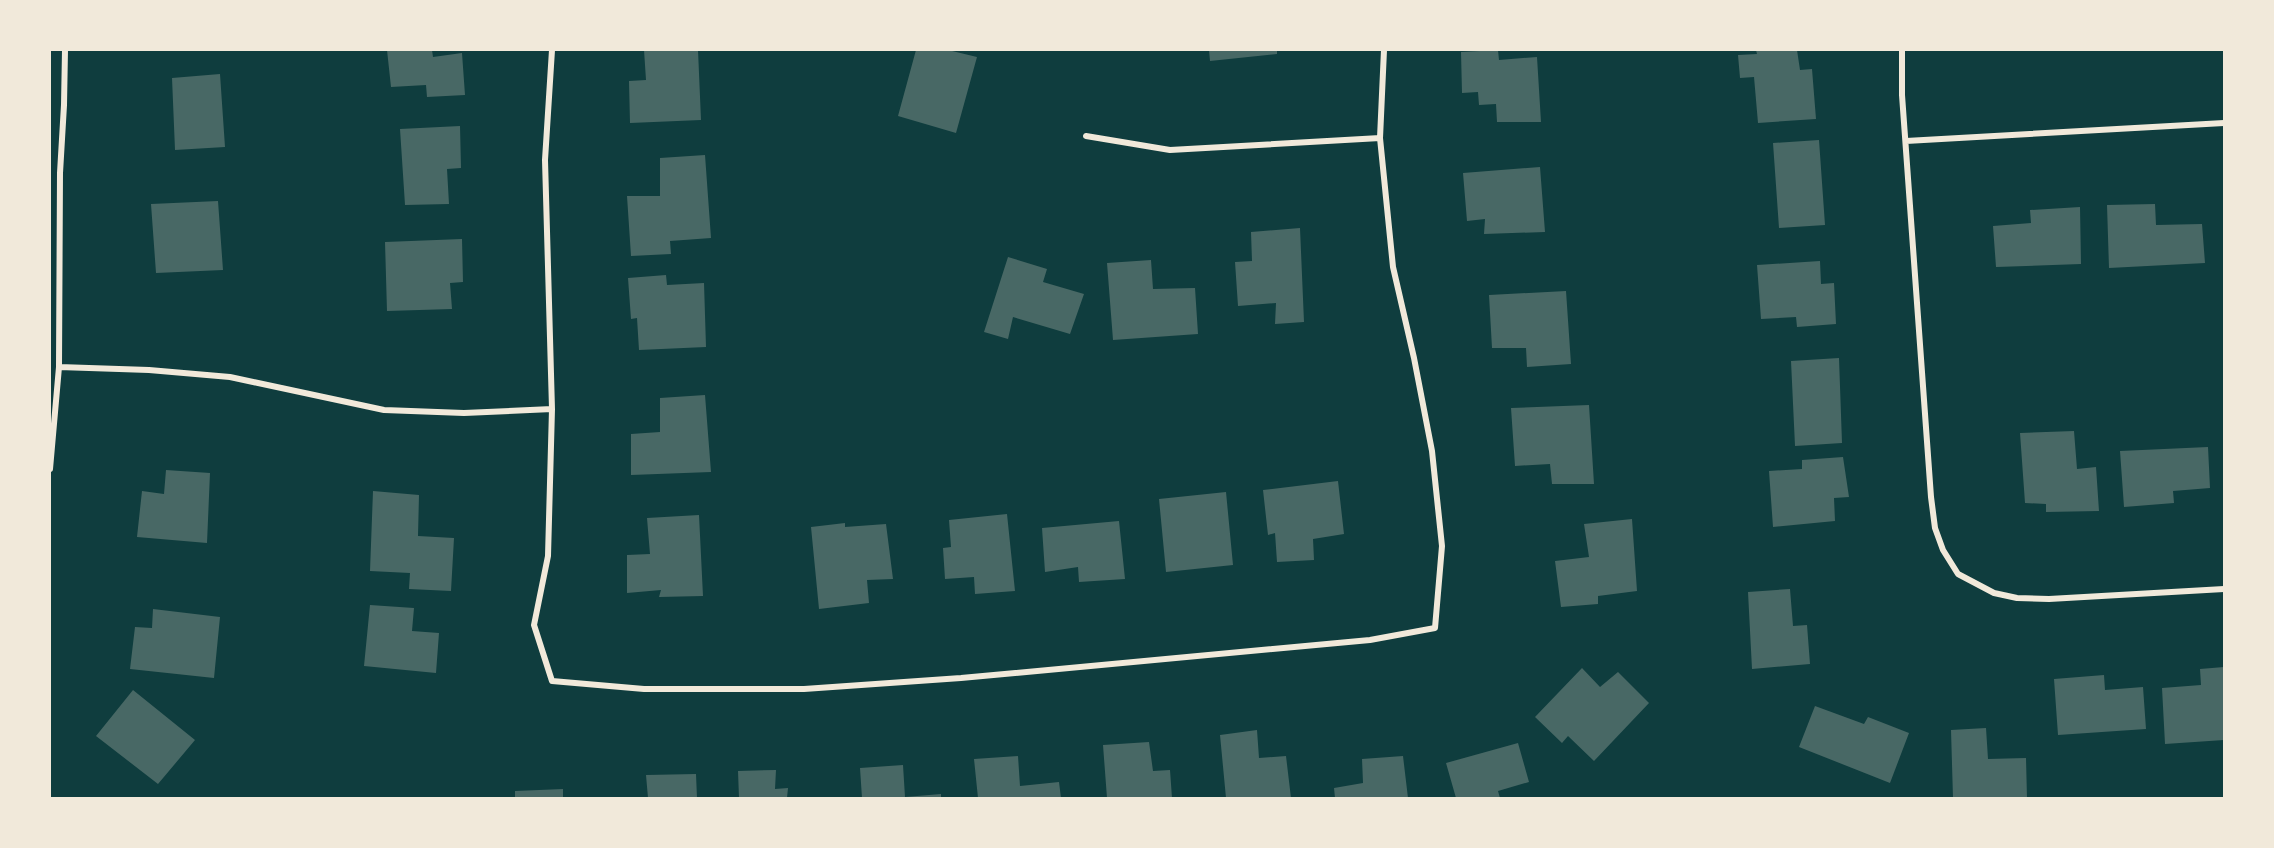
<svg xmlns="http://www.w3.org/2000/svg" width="2274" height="848" font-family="'Playfair Display',serif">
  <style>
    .building { fill: #486865 }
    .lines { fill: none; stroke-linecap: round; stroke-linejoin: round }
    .minor { stroke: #f1e9da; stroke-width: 6 }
  </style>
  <rect width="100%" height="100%" fill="#0f3d3e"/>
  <path class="building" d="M387 50H432L433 57 462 53 465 95 427 97 426 85 391 87Z
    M644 50H698L701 120 630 123 629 81 646 80Z
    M916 50H948L977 57 956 133 898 116Z
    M1209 50H1277V54L1210 61Z
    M1498 50 1499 60 1537 57 1541 122H1497L1496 104 1479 105 1478 92 1462 93 1461 52Z
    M1756 50H1797L1800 70 1812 69 1816 119 1758 123 1754 77 1740 78 1738 55 1757 54Z
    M220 74 225 147 175 150 172 78Z
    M460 126 461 168 447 169 449 204 405 205 400 129Z
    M1819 140 1825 225 1779 228 1773 143Z
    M705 155 711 238 670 241 671 254 631 256 627 196H660V158Z
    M1540 167 1545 232 1484 234 1485 219 1467 221 1463 173Z
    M218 201 223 270 156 273 151 204Z
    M2155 204 2156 225 2202 224 2205 263 2109 268 2107 205Z
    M2080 207 2081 264 1996 267 1993 226 2031 223 2030 210Z
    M1300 228 1304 322 1275 324 1276 303 1238 306 1235 262 1252 261 1251 232Z
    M462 239 463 282 450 283 452 309 387 311 385 242Z
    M1008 257 1047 269 1043 282 1084 294 1070 334 1013 317 1008 339 984 332Z
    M1151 260 1153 289 1195 288 1198 334 1113 340 1107 263Z
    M1820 261 1821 284 1834 283 1836 324 1797 327 1796 317 1761 319 1757 265Z
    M666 275 667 285 704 283 706 347 639 350 637 318 631 319 628 278Z
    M1566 291 1571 364 1527 367 1526 348H1492L1489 295Z
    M1839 358 1842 443 1795 446 1791 361Z
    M705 395 711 472 631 475V434L660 432V398Z
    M1589 405 1594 484H1552L1550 464 1515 466 1511 408Z
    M2074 431 2077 469 2096 467 2099 511 2046 512V504L2025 503 2020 433Z
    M2208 447 2210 488 2173 491 2174 503 2124 507 2120 451Z
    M1843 457 1849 497 1834 498 1835 521 1773 527 1769 471 1802 469V460Z
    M166 470 210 473 207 543 137 537 142 491 164 494Z
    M1338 481 1344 534 1313 539 1314 560 1277 562 1275 533 1268 535 1263 490Z
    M373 491 419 495 418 536 454 538 451 591 409 589 410 573 370 571Z
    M1226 492 1233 565 1166 572 1159 499Z
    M1007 514 1015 591 975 594 974 577 945 579 943 548 951 547 949 520Z
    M699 515 703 596 659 597 661 590 627 593V555L650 554 647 518Z
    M1632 519 1637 591 1598 596V604L1561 607 1555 561 1589 557 1584 524Z
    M1119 521 1125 579 1079 582 1078 567 1045 572 1042 528Z
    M845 523V527L886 524 893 579 867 580 869 603 819 609 811 527Z
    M1790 589 1793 626 1807 625 1810 664 1752 669 1748 592Z
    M370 605 414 608 412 631 439 633 436 673 364 666Z
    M153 609 220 617 214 678 130 669 135 627 152 628Z
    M2224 667V740L2165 744 2162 688 2201 685 2200 669Z
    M1582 668 1600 687 1618 672 1649 703 1594 761 1568 736 1562 743 1535 717Z
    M2104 675 2105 690 2143 687 2146 729 2058 735 2054 679Z
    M133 690 195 740 158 784 96 736Z
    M1815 706 1864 724 1868 717 1909 733 1890 783 1799 747Z
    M1986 728 1988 759 2026 758 2027 798H1953L1951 730Z
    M1257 730 1259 758 1286 756 1291 798H1226L1220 735Z
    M1149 742 1153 771 1170 770 1172 798H1107L1103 745Z
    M1518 743 1529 782 1498 791 1500 798H1456L1446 763Z
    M1018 756 1020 786 1059 782 1061 798H978L974 759Z
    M1403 756 1408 798H1335L1334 788 1363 783 1362 759Z
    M903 765 905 797 941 794V798H862L860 768Z
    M776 770 775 789 788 788 787 798H739L738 771Z
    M696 774 697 798H648L646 775Z
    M563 789V798H515V791Z"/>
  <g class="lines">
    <path class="minor" d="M552 50 545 160 552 409 548 556 534 625 552 681 644 689H804L961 678 1370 640 1435 628 1442 546 1432 451 1414 358 1393 267 1380 138 1384 50
      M1902 50V95L1931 497 1935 528 1943 550 1958 574 1994 593 2017 598 2049 599 2224 589
      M1086 136 1170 150 1380 138
      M1906 141 2224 123
      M59 367 149 370 230 377 384 410 464 413 552 409
      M50 469 59 367 60 173 64 105 65 50"/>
  </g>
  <rect width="2274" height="848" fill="none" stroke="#f1e9da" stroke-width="102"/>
</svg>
